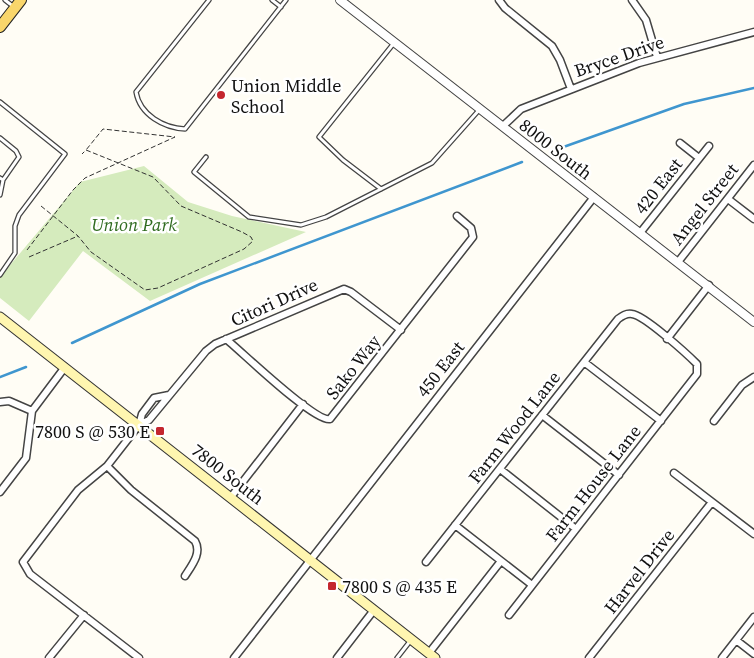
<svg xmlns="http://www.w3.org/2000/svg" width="754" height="658" font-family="'Source Serif 4',serif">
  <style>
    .green { fill: #d5ebbd }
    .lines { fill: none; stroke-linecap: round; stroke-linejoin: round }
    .stream { stroke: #3f96cf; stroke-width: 2.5 }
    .service-casing { stroke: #444; stroke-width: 5.5 }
    .minor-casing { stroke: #444; stroke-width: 9 }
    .tertiary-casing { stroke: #444; stroke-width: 10 }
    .secondary-casing { stroke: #333; stroke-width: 11 }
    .primary-casing { stroke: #222; stroke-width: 12 }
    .path { stroke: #333; stroke-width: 1; stroke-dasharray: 5 2.5; stroke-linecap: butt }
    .service { stroke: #fff; stroke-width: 3 }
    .minor { stroke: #fff; stroke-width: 6 }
    .tertiary { stroke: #fff; stroke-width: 8 }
    .secondary { stroke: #fff6b0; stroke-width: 9 }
    .primary { stroke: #f9d66b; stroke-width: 10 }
    .poi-dot { fill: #c4262e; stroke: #fff; stroke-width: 2 }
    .labels { text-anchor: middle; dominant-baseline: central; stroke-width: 5; stroke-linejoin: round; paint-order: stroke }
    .street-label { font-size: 18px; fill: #111; stroke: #fff }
    .poi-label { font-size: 18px; fill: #111; stroke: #fff; text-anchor: start }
    .park-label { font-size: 18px; font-style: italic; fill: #2f6b1f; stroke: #fff }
  </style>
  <rect width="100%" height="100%" fill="#fffdf5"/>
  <path class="green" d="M144 166 188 202 232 216 306 232 150 301 83 251 29 321 0 298V277L80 182Z"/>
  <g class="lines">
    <path class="stream" d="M555 150 684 104 754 88
      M72 343 200 284 522 162
      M0 377 26 367"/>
    <defs>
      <path id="service" d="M5 0 14 7
        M209 0 136 92C140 115 164 128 185 129L286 0
        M272 0 281 7
        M0 102 65 154 19 215 15 226V253L0 275
        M0 138 16 151 19 157 3 180
        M206 157 194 172 249 217 301 225 326 217 432 163 480 109
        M0 178 3 180 0 195
        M381 189 343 160 319 137 394 43
        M397 658 411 640"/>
      <path id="minor" d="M499 0 505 8 552 46 560 60 571 89
        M632 0 646 20 657 57
        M503 126 521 109 639 63 754 32
        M680 143 699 158
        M728 199 754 219
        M640 233 709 146
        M678 262 754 165
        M226 339C241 351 315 423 330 419L473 237 471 228 457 216
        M667 339 709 285
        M584 362 661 421
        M0 402 9 401 32 411
        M542 415 619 475
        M714 421 742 385 754 377
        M139 425 142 414 154 398 169 395
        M107 466 131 490 195 541C202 553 192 565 185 576
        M500 469 576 529
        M674 473 754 534
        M0 492 26 458 32 411 65 367
        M231 497 303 404
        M455 525 532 585
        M426 562 618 319C622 316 626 313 632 314 644 315 687 354 697 364V374L509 615
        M736 640 754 654
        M429 653 501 561
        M49 658 84 615
        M139 658 30 574 23 562 78 490 107 466 139 425 149 420 206 351 215 344 344 289 351 292 401 330
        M234 658 594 197
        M337 658 374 610
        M589 658 712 502
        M722 658 754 617"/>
      <path id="tertiary" d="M340 0 754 322"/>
      <path id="secondary" d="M0 317 435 658"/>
      <path id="primary" d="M0 27 21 0"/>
    </defs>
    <use href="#service" class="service-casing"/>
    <use href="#minor" class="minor-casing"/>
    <use href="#tertiary" class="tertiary-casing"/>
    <use href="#secondary" class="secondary-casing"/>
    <use href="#primary" class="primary-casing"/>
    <path class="path" d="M41 206 78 236 91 252 145 290 158 288 244 249 253 241 251 237 242 232 181 206 153 177 86 150 82 154
      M27 250 73 190 85 178 175 137 103 129 86 150
      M29 257 78 236"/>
    <use href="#service" class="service"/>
    <use href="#minor" class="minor"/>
    <use href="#tertiary" class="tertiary"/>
    <use href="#secondary" class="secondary"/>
    <use href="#primary" class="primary"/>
  </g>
  <g class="poi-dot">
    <circle cx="221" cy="95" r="5"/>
    <rect x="155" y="426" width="10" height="10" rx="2.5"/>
    <rect x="327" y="581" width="10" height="10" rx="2.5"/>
  </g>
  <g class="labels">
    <g class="street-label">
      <text transform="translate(619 56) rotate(-19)">Bryce Drive</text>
      <text transform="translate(556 149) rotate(38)">8000 South</text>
      <text transform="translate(658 186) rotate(-52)">420 East</text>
      <text transform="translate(704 204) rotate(-52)">Angel Street</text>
      <text transform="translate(274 302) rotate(-24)">Citori Drive</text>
      <text transform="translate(353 367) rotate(-52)">Sako Way</text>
      <text transform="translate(440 369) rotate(-52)">450 East</text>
      <text transform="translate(514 427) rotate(-52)">Farm Wood Lane</text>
      <text transform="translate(228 474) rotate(38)">7800 South</text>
      <text transform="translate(593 483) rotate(-52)">Farm House Lane</text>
      <text transform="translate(639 571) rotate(-52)">Harvel Drive</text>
    </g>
    <g class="poi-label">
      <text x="231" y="85">Union Middle<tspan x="231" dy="21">School</tspan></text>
      <text x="150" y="431" text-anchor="end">7800 S @ 530 E</text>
      <text x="342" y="586">7800 S @ 435 E</text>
    </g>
    <g class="park-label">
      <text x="134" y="224">Union Park</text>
    </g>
  </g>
</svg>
